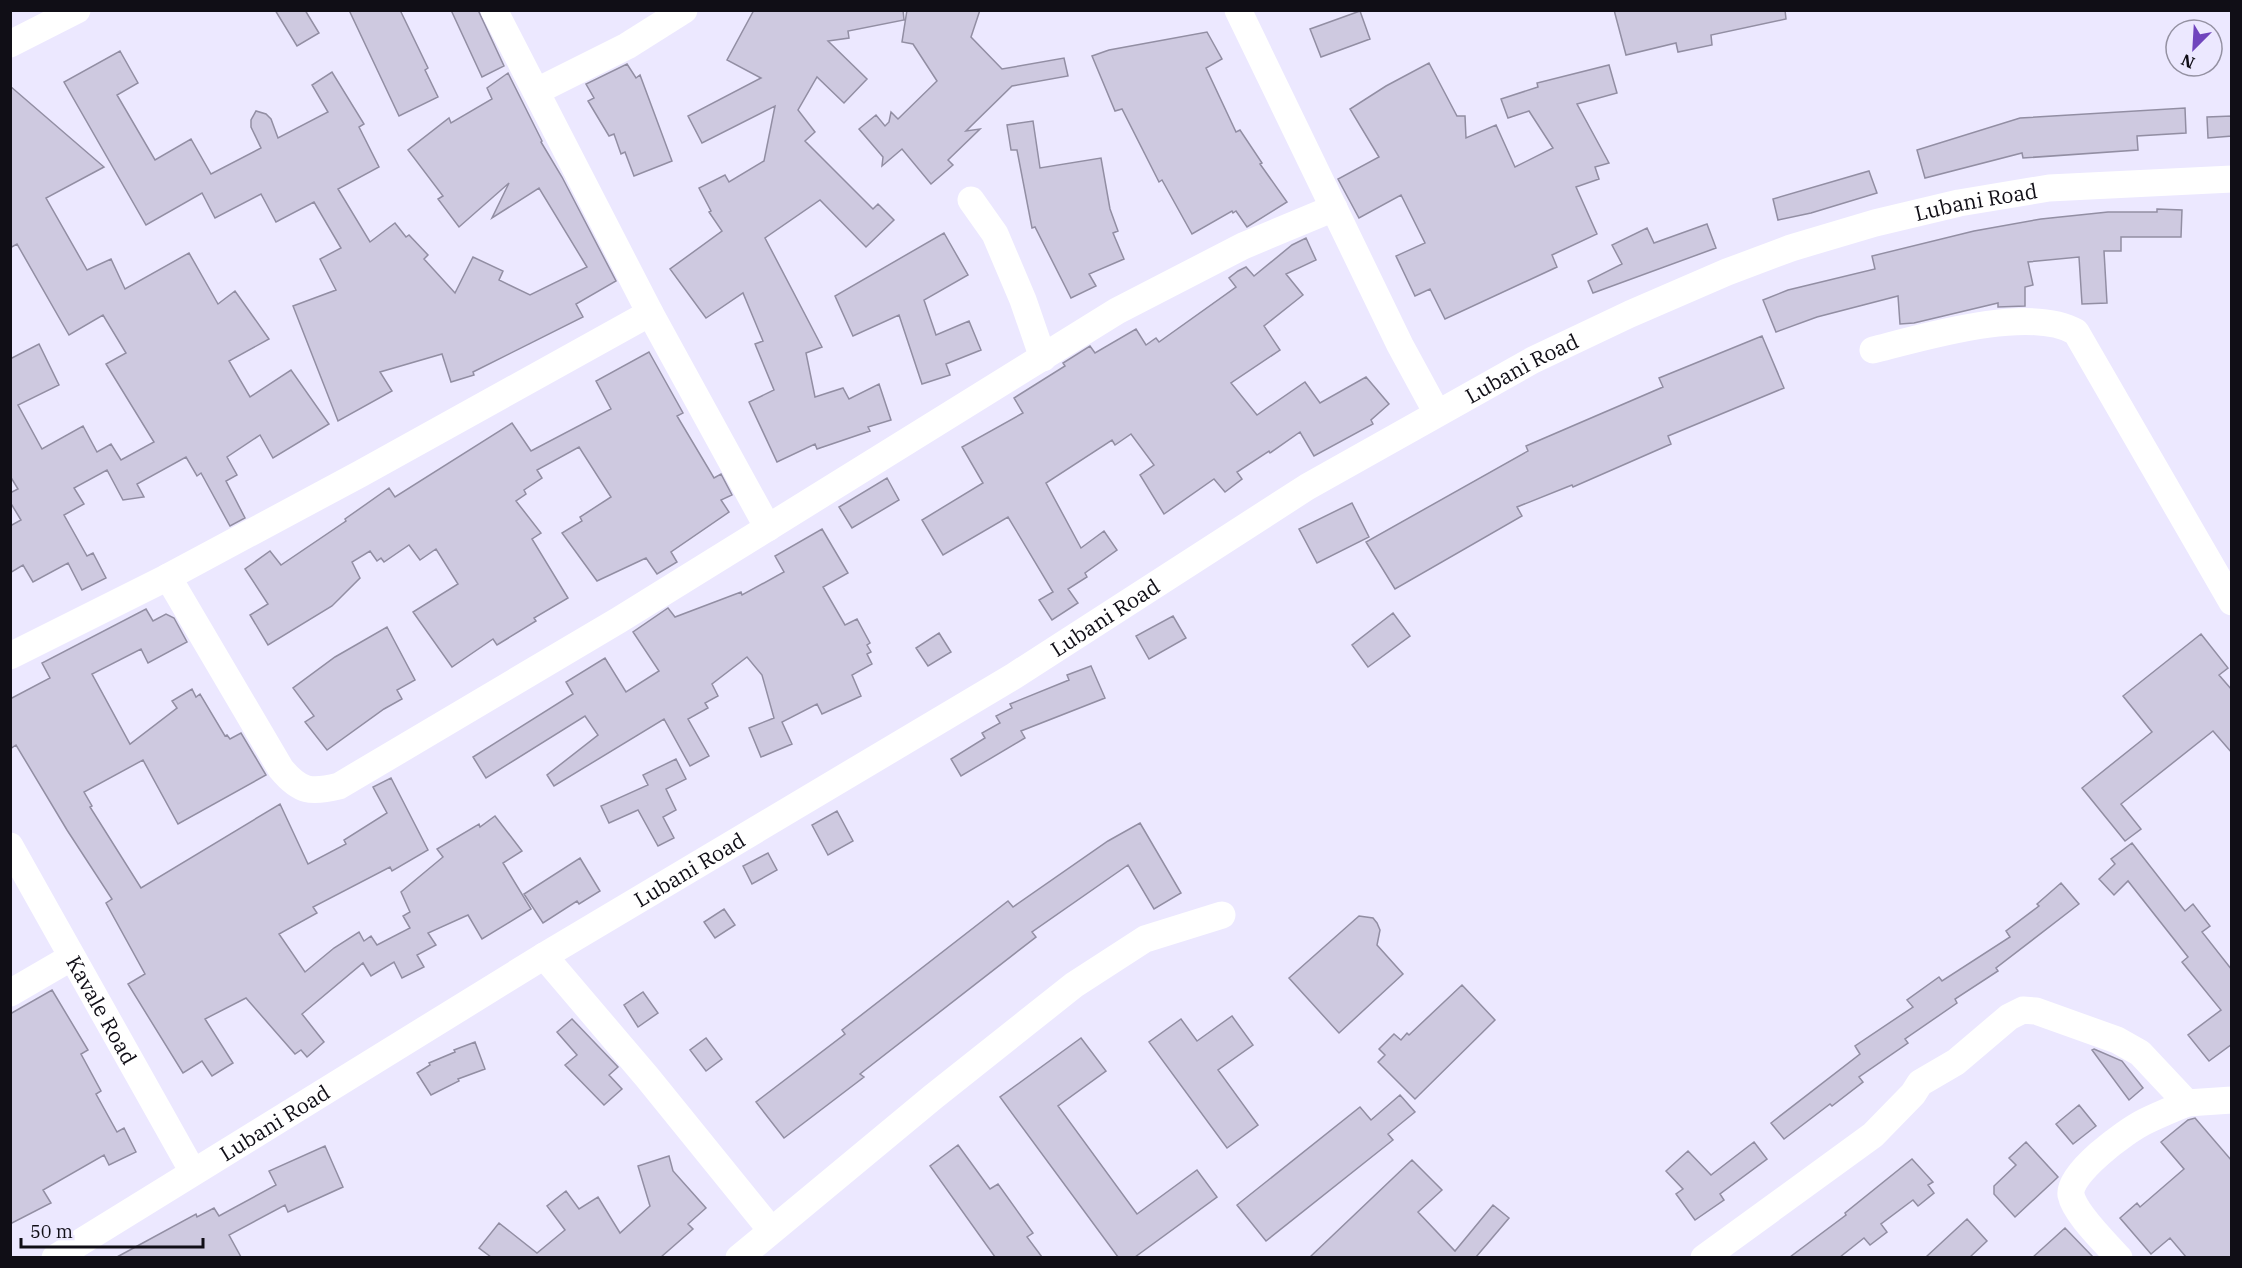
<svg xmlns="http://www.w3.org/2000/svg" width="2242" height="1268" font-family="'IBM Plex Serif',serif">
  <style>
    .building { fill: #cec9e0; stroke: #928ea3; stroke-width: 1.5 }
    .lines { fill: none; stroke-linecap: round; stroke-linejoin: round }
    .minor { stroke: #fff; stroke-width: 27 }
    .labels { text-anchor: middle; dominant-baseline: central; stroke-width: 5; stroke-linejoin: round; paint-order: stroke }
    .street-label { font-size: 21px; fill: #100e16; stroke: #ece8ff }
  </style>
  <rect width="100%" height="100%" fill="#ece8ff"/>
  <path class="building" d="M275 10H305L319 33 297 46Z
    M349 10H400L428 68 425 70 438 97 399 116Z
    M451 10H478L504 66 482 77Z
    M754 10H903L904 20 848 31 849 38 828 41 867 79 844 103 817 77 798 110 815 132 805 141 873 209 878 204 894 220 866 247 820 200 765 238 822 347 806 353 815 397 843 388 849 399 879 384 891 420 868 427 870 431 817 449 815 444 777 462 749 402 774 390 755 344 763 341 743 293 706 318 670 269 722 231 709 212 711 211 699 188 725 175 729 182 764 161 775 106 702 143 688 116 761 78 727 60Z
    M907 10H980L971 37 1002 69 1064 58 1068 76 1012 86 966 131 980 129 948 160 953 165 931 184 902 149 882 166 883 157 859 129 876 115 885 126 889 122 891 112 898 119 937 81 913 44 902 42Z
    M1614 10H1785L1786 19 1711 35 1712 45 1678 52 1676 43 1626 55Z
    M1360 11 1370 39 1321 57 1310 29Z
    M1207 32 1222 59 1206 68 1236 132 1240 130 1262 163 1260 164 1287 202 1247 227 1236 211 1233 213 1232 211 1192 234 1162 180 1159 182 1122 109 1115 111 1092 56 1109 50Z
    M120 51 138 83 117 95 155 160 191 139 211 174 261 148 251 127V120L256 111 266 114 271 119 278 138 328 112 312 85 332 72 364 124 359 127 379 167 338 189 370 242 395 223 406 237 409 235 428 255 424 259 455 293 473 257 503 271 499 280 530 295 587 267 539 188 492 218 509 183 459 227 438 199 443 196 408 150 449 118 451 123 492 99 487 88 508 73 542 141 541 142 562 177 616 281 576 304 583 317 473 372 474 375 451 382 442 354 380 372 392 391 338 421 293 306 336 290 320 259 341 248 314 202 276 222 261 194 215 218 202 193 146 225 64 82Z
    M1429 63 1457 116H1465L1466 138 1496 125 1515 167 1553 148 1529 111 1508 118 1501 99 1538 87 1537 83 1609 65 1617 93 1577 104 1609 163 1595 167 1599 179 1576 187 1597 234 1552 255 1557 267 1445 319 1430 289 1415 296 1396 256 1425 243 1401 195 1359 218 1338 179 1379 157 1350 109 1386 86Z
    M627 64 636 78 640 75 672 161 634 176 625 152 621 154 614 134 609 136 588 101 594 98 586 84Z
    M10 86 104 167 46 198 87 270 111 259 125 289 189 253 218 304 235 291 269 339 229 361 250 397 291 370 329 424 273 458 260 435 227 457 237 475 226 481 245 518 230 526 201 473 197 476 186 457 137 484 144 497 123 500 107 470 74 488 84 504 64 515 87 556 93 553 106 578 82 590 68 563 33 582 23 565 10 573V526L21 520 10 502V493L18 489 10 476V359L39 344 59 385 18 405 42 449 83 426 97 452 111 444 121 460 154 442 106 364 126 353 103 315 69 335 17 244 10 248Z
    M2185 108 2186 133 2137 136 2138 150 2023 158 2022 153 1925 178 1917 150 2020 118Z
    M2232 116V136L2208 138 2207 117Z
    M1033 121 1040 168 1101 158 1110 209 1118 231 1113 233 1124 259 1089 274 1096 286 1071 298 1035 227 1032 228 1017 150H1011L1007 125Z
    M1869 171 1877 193 1811 213 1778 220 1773 199Z
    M2157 209 2182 210 2181 237H2121V251H2104L2107 303 2082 304 2079 257 2028 262 2033 285 2025 287V306L1998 307V303L1914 323 1900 324 1898 296 1817 317 1776 332 1763 300 1788 290 1875 269 1872 256 1974 231 2041 219 2108 212H2157Z
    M1707 224 1716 248 1593 293 1588 281 1622 264 1612 245 1647 228 1654 243Z
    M944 233 968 275 924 300 936 335 969 321 981 350 946 364 950 375 922 384 899 315 853 336 835 296Z
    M1306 238 1316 260 1286 274 1303 295 1264 326 1280 350 1231 383 1257 415 1305 382 1320 403 1366 377 1389 404 1371 420 1373 424 1314 456 1300 432 1270 453 1269 451 1237 472 1242 479 1225 492 1214 479 1164 514 1140 475 1154 465 1131 434 1115 445 1112 440 1046 483 1081 548 1104 531 1117 550 1085 573 1087 577 1068 589 1078 603 1052 620 1039 600 1053 592 1008 517 943 555 922 520 983 483 962 447 1023 413 1014 398 1065 366 1063 363 1090 346 1095 353 1136 329 1146 345 1156 338 1159 342 1236 287 1229 278 1238 271 1246 267 1254 276 1292 245Z
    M1762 336 1784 388 1668 436 1671 444 1573 487 1572 485 1517 507 1522 516 1395 589 1366 542 1528 451 1526 446 1663 387 1659 378Z
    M649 352 683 413 677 416 714 478 721 474 732 495 721 500 729 512 671 552 677 562 657 574 646 558 597 581 562 533 582 521 580 517 611 497 579 447 537 470 542 478 524 490 526 494 516 501 541 533 532 539 568 598 534 618 536 621 497 645 493 639 452 667 413 612 458 584 436 549 420 560 409 545 384 562 381 558 377 561 370 551 352 562 360 578 332 606 268 645 250 615 268 604 245 569 270 551 281 565 346 521 345 519 389 488 395 497 512 423 531 451 611 409 596 381Z
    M887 478 899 500 852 528 839 507Z
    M1352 503 1369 537 1317 563 1299 529Z
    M822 529 848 573 823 587 845 625 857 619 870 643 867 645 871 652 867 654 872 664 852 675 861 696 822 714 817 704 782 722 792 744 761 757 749 728 774 718 762 675 747 657 712 684 718 696 705 703 708 708 688 719 709 756 690 766 664 719 554 786 547 775 598 735 585 716 486 778 473 757 573 694 566 682 605 658 626 692 659 671 633 632 668 608 675 617 741 592 742 595 784 572 775 556Z
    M146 609 153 621 166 614 174 618 187 642 148 663 141 649 92 674 130 744 177 708 172 701 192 689 196 697 200 694 225 736 227 735 230 739 241 733 266 775 178 824 143 760 84 792 92 806 90 807 141 888 280 804 308 864 346 844 344 840 387 813 373 787 391 778 428 850 392 871 390 867 313 907 317 913 279 934 305 972 334 948 359 932 364 941 371 936 377 945 410 928 403 916 410 912 401 892 443 857 437 849 479 824 480 827 495 816 522 851 503 863 531 909 482 939 468 915 428 933 436 945 417 955 424 967 402 978 394 962 371 976 363 963 302 1014 324 1042 307 1057 301 1050 295 1054 246 998 205 1019 233 1063 212 1076 202 1061 183 1073 128 984 145 974 106 903 112 899 67 830 16 745 10 749V699L50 678 42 663Z
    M1393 613 1410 636 1368 667 1352 645Z
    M1173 616 1186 638 1149 659 1136 636Z
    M387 627 415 680 397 690 402 699 384 709 327 750 305 722 314 716 293 688 335 657Z
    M939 633 951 652 928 666 916 648Z
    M2201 634 2228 668 2219 675 2232 690V753L2213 731 2121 804 2141 829 2125 841 2082 788 2152 732 2123 696Z
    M1091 666 1105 698 1021 731 1025 738 961 776 951 759 985 738 982 733 1000 723 996 716 1012 708 1010 704 1069 680 1067 675Z
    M676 759 686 779 666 789 676 810 663 817 674 838 658 846 638 810 609 823 601 806 648 785 643 775Z
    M837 811 853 841 828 855 812 825Z
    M1140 823 1181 893 1154 909 1128 865 1032 932 1036 937 860 1074 864 1077 784 1138 756 1102 845 1034 842 1030 1008 901 1013 907 1108 841Z
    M2132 843 2185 911 2193 904 2210 926 2202 932 2232 970V1044L2209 1061 2188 1035 2221 1010 2182 962 2188 957 2128 881 2114 895 2099 879 2115 864 2111 859Z
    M768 853 777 870 752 884 743 866Z
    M580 858 600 891 579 904 577 901 543 923 524 894Z
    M2061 883 2079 904 1996 968 1998 971 1955 999 1957 1003 1905 1039 1908 1043 1859 1077 1863 1082 1832 1106 1830 1104 1784 1139 1771 1123 1860 1054 1855 1046 1913 1007 1907 1000 1939 977 1942 981 2010 937 2006 931 2039 906 2037 904Z
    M724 909 735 925 715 938 704 922Z
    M1359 916 1373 918 1377 923 1380 930 1377 945 1403 974 1339 1033 1289 978Z
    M1462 985 1495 1020 1415 1099 1378 1062 1385 1055 1379 1049 1394 1034 1401 1040 1407 1033 1409 1035Z
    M52 990 88 1050 81 1054 101 1091 96 1094 117 1132 124 1128 136 1152 109 1165 104 1155 43 1190 51 1203 10 1224V1014Z
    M643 992 658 1013 638 1027 624 1005Z
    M1232 1016 1253 1045 1218 1070 1258 1125 1227 1148 1149 1042 1181 1019 1197 1041Z
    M572 1019 618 1067 609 1075 622 1089 604 1105 565 1065 577 1055 557 1032Z
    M706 1038 722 1059 706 1071 690 1050Z
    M1081 1038 1106 1071 1058 1106 1137 1214 1197 1170 1217 1197 1135 1257H1118L1000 1097Z
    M475 1042 485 1069 458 1079 459 1081 431 1095 417 1073 430 1065 429 1063 455 1052 454 1050Z
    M2094 1049 2122 1061 2143 1088 2129 1100 2092 1050Z
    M1400 1095 1415 1112 1388 1134 1393 1140 1266 1241 1237 1205 1360 1107 1371 1120Z
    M2079 1105 2096 1126 2073 1144 2056 1124Z
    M2195 1118 2232 1161V1257H2186L2170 1238 2151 1254 2120 1218 2137 1203 2140 1207 2184 1169 2161 1142 2188 1120Z
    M1754 1142 1767 1159 1720 1194 1724 1200 1695 1220 1676 1194 1683 1189 1666 1171 1688 1151 1711 1175Z
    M2026 1142 2058 1177 2015 1217 1994 1194V1186L2016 1165 2009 1158Z
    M958 1145 990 1189 998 1184 1033 1233 1027 1237 1042 1257H995L930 1166Z
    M325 1146 343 1187 288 1212 285 1205 229 1235 241 1257H117L196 1214 197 1217 214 1208 219 1216 276 1185 269 1171Z
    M669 1156 673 1171 706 1208 688 1224 693 1229 661 1257H491L479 1248 499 1223 537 1253 565 1230 547 1206 566 1191 579 1209 598 1197 620 1233 650 1206 638 1166Z
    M1912 1159 1933 1182 1928 1185 1934 1193 1918 1206 1913 1200 1881 1224 1887 1232 1870 1245 1864 1238 1840 1257H1790L1846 1215 1845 1213Z
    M1412 1160 1442 1190 1418 1212 1455 1251 1493 1205 1509 1218 1476 1257H1310Z
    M1967 1219 1987 1241 1970 1257H1926Z
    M2065 1228 2093 1257H2033Z"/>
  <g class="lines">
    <g class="minor">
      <path d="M494 10 650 313 768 528"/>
      <path d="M1238 10 1400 345 1437 413"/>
      <path d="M10 44 77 10"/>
      <path d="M537 91 627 46 684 10"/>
      <path d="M971 200 995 234 1023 300 1043 358"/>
      <path d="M1873 350C1924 337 2029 305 2076 332L2232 602"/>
      <path d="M168 577 281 769C300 792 311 793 339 786L619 620 1117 311 1243 246 1334 208"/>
      <path d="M10 656 168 577 360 474 650 313"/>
      <path id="s1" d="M10 846 193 1172"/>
      <path d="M544 956 647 1077 771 1230"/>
      <path d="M10 993 72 957"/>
      <path id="s2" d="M55 1258 544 956 1014 676 1307 487 1533 360 1630 314 1727 272 1791 248 1875 223 1959 203 2049 188 2232 179"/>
      <path d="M739 1258 933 1097 1074 985 1145 939 1222 915"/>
      <path d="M1704 1258 1873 1135 1913 1094 1920 1083 1956 1062 2009 1017 2023 1010 2036 1011 2117 1040 2140 1053 2187 1103 2232 1100"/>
      <path d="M2119 1258C2105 1242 2075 1214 2071 1195 2067 1174 2126 1131 2144 1122 2158 1115 2173 1109 2187 1103"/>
    </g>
  </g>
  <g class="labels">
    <g class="street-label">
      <text stroke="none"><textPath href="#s2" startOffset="2202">Lubani Road</textPath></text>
      <text stroke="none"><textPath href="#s2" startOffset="1716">Lubani Road</textPath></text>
      <text stroke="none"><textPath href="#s2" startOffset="1230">Lubani Road</textPath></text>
      <text stroke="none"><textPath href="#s2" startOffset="744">Lubani Road</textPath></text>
      <text stroke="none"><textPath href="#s1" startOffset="188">Kavale Road</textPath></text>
      <text stroke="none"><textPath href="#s2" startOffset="258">Lubani Road</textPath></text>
    </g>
  </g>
  <rect width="2242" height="1268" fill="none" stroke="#100e16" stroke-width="24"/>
  <g transform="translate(2194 48) rotate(204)"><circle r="28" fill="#ece8ff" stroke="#9491a2" stroke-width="1.5"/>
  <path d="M0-4.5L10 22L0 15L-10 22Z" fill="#7045bd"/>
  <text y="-9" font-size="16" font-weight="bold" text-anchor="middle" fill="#100e16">N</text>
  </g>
  <path d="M21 1238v9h182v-9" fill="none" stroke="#100e16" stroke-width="3"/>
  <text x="30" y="1238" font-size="18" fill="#100e16" stroke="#ece8ff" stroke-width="4.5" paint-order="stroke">50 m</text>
</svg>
